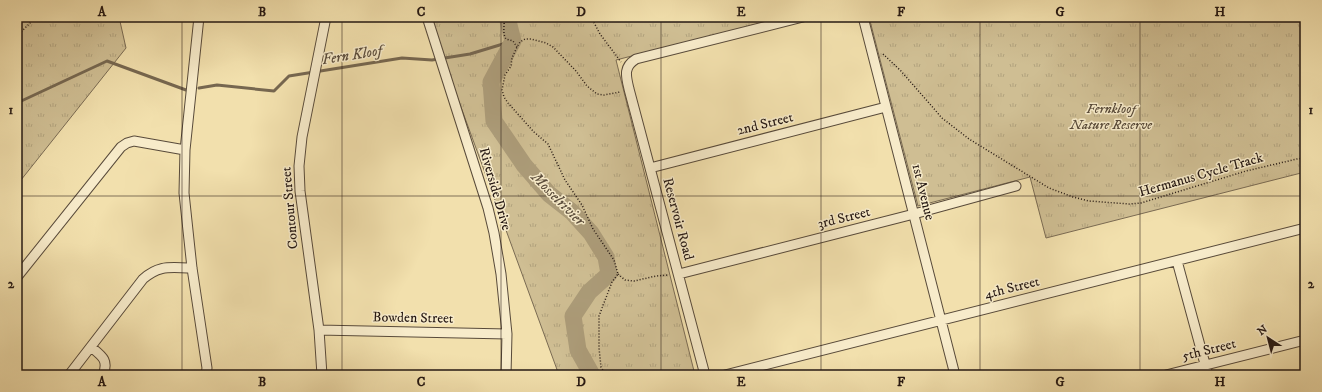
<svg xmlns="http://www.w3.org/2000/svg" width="1322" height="392" font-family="'IM FELL DW Pica',serif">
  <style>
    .park { fill: url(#park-tufts); stroke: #7a6b53 }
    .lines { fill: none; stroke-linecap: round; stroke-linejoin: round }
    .stream { stroke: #766750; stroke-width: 3 }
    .river { stroke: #ac9c79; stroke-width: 17 }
    .minor-casing { stroke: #584a3a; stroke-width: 11 }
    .path { stroke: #251813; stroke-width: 1.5; stroke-dasharray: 1 2; stroke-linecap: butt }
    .minor { stroke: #f7ebca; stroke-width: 9 }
    .grid { fill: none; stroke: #251813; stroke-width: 1; stroke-opacity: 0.55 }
    .labels { text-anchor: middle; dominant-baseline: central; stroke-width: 3; stroke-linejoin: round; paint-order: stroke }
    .park-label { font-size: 14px; font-style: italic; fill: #584a39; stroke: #f7ebca }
    .street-label { font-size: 14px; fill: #251813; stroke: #f7ebca }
    .water-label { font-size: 15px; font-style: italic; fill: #5b4d3c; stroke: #f7ebca }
    .neatline { fill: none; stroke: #251813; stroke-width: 1.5 }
    .grid-label { font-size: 13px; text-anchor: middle; font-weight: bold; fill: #251813 }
  </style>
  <defs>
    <pattern id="park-tufts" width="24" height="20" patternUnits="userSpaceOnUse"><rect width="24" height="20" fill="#cfbe93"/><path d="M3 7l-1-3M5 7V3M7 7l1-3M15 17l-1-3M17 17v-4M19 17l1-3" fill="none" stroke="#b2a37e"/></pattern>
  </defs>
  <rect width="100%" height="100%" fill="#f2e0ad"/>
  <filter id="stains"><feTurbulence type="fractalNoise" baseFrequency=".005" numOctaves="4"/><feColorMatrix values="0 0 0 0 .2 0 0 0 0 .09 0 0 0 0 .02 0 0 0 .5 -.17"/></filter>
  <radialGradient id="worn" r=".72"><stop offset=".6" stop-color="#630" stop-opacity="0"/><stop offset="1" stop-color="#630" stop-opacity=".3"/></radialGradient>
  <path class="park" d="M17 17H119L126 48 17 185Z
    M428 17H785L616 60 695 375H559Z
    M869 17H1305V172L1046 238 1030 177 918 206Z"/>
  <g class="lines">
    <path class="stream" d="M199 88 217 85 274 91 289 76 402 58 432 60 470 54 513 41
      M17 103 107 61 186 90"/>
    <path class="river" d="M507 17 513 41 491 82 494 121 524 165 549 194 572 212 591 233 606 257 609 274 589 292 573 316 578 350 592 375"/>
    <defs>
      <path id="minor" d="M199 17 185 150 184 193 192 268 207 368 206 375
        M427 17 488 208 494 233 501 274 507 334 506 375
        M863 17 955 375
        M650 168 886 107
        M1177 261 1208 375
        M679 274 914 214 1016 186
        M17 277 121 147 127 143 134 141 185 150
        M319 330 507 334
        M91 347C102 356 109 360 103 375
        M69 375 143 279C160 264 171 268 192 268
        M322 375 319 330 300 191 299 166 302 137 326 17
        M705 375 629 89C626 76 623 67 636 59L803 17
        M725 375 1305 228
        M1166 375 1305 340"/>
    </defs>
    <use href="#minor" class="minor-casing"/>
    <path class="path" d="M504 17C505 24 502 33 506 39L513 41 517 47
      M591 17 600 34 621 62
      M17 36 36 17
      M883 54 901 71 942 118 969 139 1049 188 1073 197 1089 201 1129 204 1141 203 1246 171 1297 159 1305 158
      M618 274 625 280 634 281 656 276 668 275
      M606 375 601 367 599 348V316L612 282 618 274 614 260 593 229 582 205 565 180 548 144 534 132 508 103 504 97 502 90 505 75 511 66 512 58 517 47 520 42 525 39H531L546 43 553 47 576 71 587 86 597 94 604 95 620 92"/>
    <use href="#minor" class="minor"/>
  </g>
  <path class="grid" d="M182 17V375M342 17V375M501 17V375M661 17V375M821 17V375M980 17V375M1140 17V375M17 196H1305"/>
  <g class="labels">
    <g class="park-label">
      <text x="1111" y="109">Fernkloof<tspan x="1111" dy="16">Nature Reserve</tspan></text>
    </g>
    <g class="street-label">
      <text transform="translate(765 124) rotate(-14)">2nd Street</text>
      <text transform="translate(1201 175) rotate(-16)">Hermanus Cycle Track</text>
      <text transform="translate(495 189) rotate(74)">Riverside Drive</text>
      <text transform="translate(923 192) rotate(76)">1st Avenue</text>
      <text transform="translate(290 208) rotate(-95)">Contour Street</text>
      <text transform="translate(844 218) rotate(-14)">3rd Street</text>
      <text transform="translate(678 219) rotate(75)">Reservoir Road</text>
      <text transform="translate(1012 288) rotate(-14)">4th Street</text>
      <text transform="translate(413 318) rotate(1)">Bowden Street</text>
      <text transform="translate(1209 350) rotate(-14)">5th Street</text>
    </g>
    <g class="water-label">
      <text transform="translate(352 55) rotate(-9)">Fern Kloof</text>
      <text transform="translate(558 199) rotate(45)">Mosselrivier</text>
    </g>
  </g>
  <rect width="1322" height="392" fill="none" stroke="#f2e0ad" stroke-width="44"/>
  <g transform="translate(1268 338) rotate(324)" stroke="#f7ebca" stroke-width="3" paint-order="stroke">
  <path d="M0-3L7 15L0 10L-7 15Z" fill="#251813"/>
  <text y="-6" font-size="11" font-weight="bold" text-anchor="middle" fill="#251813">N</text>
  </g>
  <rect x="22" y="22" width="1278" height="348" class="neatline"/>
  <g class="grid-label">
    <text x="102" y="16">A</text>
    <text x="262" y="16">B</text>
    <text x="421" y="16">C</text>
    <text x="581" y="16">D</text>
    <text x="741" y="16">E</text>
    <text x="901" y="16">F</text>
    <text x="1060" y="16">G</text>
    <text x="1220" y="16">H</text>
    <text x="11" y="114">1</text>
    <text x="1311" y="114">1</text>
    <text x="11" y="288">2</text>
    <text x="1311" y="288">2</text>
    <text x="102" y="386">A</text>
    <text x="262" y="386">B</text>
    <text x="421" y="386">C</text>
    <text x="581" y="386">D</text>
    <text x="741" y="386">E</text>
    <text x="901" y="386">F</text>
    <text x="1060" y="386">G</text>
    <text x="1220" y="386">H</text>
  </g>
  <rect width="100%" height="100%" filter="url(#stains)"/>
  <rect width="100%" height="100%" fill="url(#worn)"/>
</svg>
